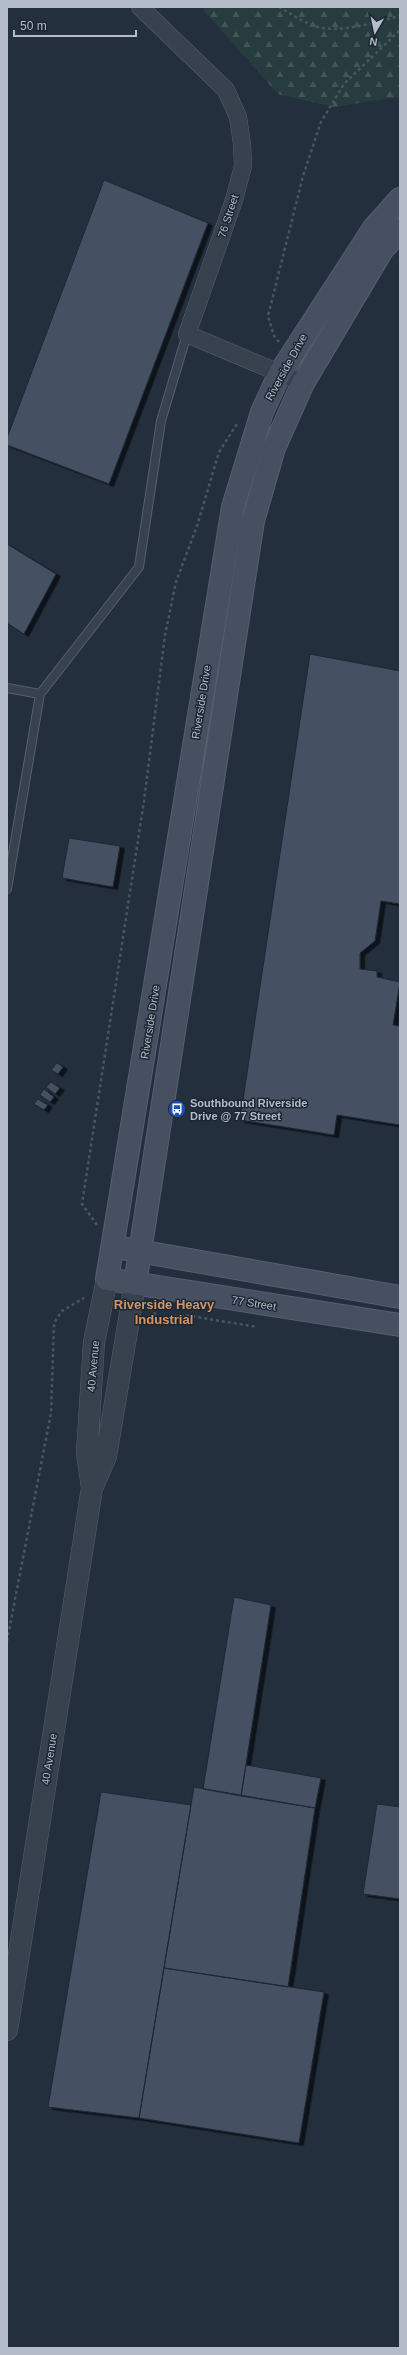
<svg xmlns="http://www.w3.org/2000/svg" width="407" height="2355" font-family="Helvetica,sans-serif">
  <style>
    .forest { fill: url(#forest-firs) }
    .building { fill: #455162; stroke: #1f2835; filter: url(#shadow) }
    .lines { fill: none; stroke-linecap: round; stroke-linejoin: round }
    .service-casing { stroke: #565f6c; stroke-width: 10 }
    .minor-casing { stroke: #565f6c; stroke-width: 18 }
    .tertiary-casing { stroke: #565f6c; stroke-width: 22 }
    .secondary-casing { stroke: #565f6c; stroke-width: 24 }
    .path { stroke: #44595c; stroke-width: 2.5; stroke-dasharray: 3 3; stroke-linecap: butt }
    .service { stroke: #38414e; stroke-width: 8 }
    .minor { stroke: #38414e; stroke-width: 17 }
    .tertiary { stroke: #38414e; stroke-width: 21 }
    .secondary { stroke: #465061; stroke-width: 22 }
    .labels { text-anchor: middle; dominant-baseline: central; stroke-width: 3; stroke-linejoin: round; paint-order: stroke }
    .street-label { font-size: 11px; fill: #b4bcc9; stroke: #1d2633 }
    .poi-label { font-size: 11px; font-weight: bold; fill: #b4bcc9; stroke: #1d2633; text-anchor: start }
    .quarter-label { font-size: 13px; font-weight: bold; fill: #d59563; stroke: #1d2633 }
  </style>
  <defs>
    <pattern id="forest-firs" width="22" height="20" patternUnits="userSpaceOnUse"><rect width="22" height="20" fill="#263c3f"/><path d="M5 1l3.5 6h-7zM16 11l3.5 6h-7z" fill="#435659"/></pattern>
    <filter id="shadow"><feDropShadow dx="4.5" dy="2.5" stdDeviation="0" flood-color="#0009"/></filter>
  </defs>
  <rect width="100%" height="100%" fill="#242f3e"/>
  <path class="forest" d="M204 7H400V97L333 107 278 94 204 11Z"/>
  <path class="building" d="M104 180 208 223 109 484 7 445V438Z
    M7 544 56 574 24 634 7 623Z
    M310 654 400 671V904L381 901 375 941 360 953V969L377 971V977L400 982 393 1025 400 1026V1125L337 1115 334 1135 240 1120Z
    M69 838 120 846 113 887 62 878Z
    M57 1063 63 1067 58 1074 51 1070Z
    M51 1082 60 1088 55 1094 46 1087Z
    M44 1089 54 1097 50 1102 40 1095Z
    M38 1099 48 1105 44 1110 34 1104Z
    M234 1597 271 1605 241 1796 203 1789Z
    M246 1765 321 1778 315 1808 241 1796Z
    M194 1787 315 1808 288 1987 164 1968Z
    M101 1792 191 1805 139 2118 48 2107Z
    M377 1804 400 1807V1899L363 1894Z
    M164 1968 324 1992 299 2143 139 2118Z"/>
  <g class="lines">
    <defs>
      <path id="service" d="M7 688 40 694
        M7 889 40 694 139 567 161 421 187 334"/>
      <path id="minor" d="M140 7 226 90 238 117 242 144 243 166 234 200 187 334 303 383"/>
      <path id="tertiary" d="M92 1488 87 1453 94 1342 107 1279
        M7 2030 92 1488 106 1456 135 1284"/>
      <path id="secondary" d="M400 199 374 228 280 373 262 412 233 507 107 1279 400 1325
        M127 1249 400 1297
        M135 1284 253 521 274 448 303 383 382 250 400 230"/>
    </defs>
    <use href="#service" class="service-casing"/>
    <use href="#minor" class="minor-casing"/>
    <use href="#tertiary" class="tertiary-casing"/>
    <use href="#secondary" class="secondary-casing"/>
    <path class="path" d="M279 7C291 14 304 23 318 27 345 33 374 22 400 16
      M279 342 274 336 268 316 303 176 321 122 344 84 400 30
      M97 1225 82 1204 144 801 165 635 176 582 197 526 219 452 237 424
      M150 1308 159 1319 185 1315 257 1327
      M7 1641 51 1413 54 1323 62 1311 84 1298"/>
    <use href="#service" class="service"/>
    <use href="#minor" class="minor"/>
    <use href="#tertiary" class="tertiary"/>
    <use href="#secondary" class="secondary"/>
  </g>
  <defs>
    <symbol id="bus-disc" viewBox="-11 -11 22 22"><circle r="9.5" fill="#1a4fb4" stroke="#1d2633"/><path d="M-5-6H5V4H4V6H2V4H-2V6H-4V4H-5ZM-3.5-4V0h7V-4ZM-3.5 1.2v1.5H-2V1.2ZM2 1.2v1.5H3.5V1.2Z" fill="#fff"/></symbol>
  </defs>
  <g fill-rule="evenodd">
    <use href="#bus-disc" x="167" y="1099" width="20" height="20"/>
  </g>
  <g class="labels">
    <g class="street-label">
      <text transform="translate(228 216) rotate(-72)">76 Street</text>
      <text transform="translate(286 367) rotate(-61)">Riverside Drive</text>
      <text transform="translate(201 702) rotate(-81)">Riverside Drive</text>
      <text transform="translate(150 1022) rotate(-81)">Riverside Drive</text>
      <text transform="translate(254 1303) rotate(9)">77 Street</text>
      <text transform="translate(93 1366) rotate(-85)">40 Avenue</text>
      <text transform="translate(49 1759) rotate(-81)">40 Avenue</text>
    </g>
    <g class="poi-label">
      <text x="190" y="1103">Southbound Riverside<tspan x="190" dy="13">Drive @ 77 Street</tspan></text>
    </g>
    <g class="quarter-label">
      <text x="164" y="1304">Riverside Heavy<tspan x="164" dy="15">Industrial</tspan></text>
    </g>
  </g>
  <rect width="407" height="2355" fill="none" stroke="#b4bcc9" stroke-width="16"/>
  <g transform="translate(375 32) rotate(189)" stroke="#1d2633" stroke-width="3" paint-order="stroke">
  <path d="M0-3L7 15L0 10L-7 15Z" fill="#b4bcc9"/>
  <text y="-6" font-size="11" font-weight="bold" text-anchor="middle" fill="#b4bcc9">N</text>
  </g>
  <path d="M14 30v6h122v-6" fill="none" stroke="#b4bcc9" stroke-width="2"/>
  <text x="20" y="30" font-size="12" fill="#b4bcc9" stroke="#1d2633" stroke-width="3" paint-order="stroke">50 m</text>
</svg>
